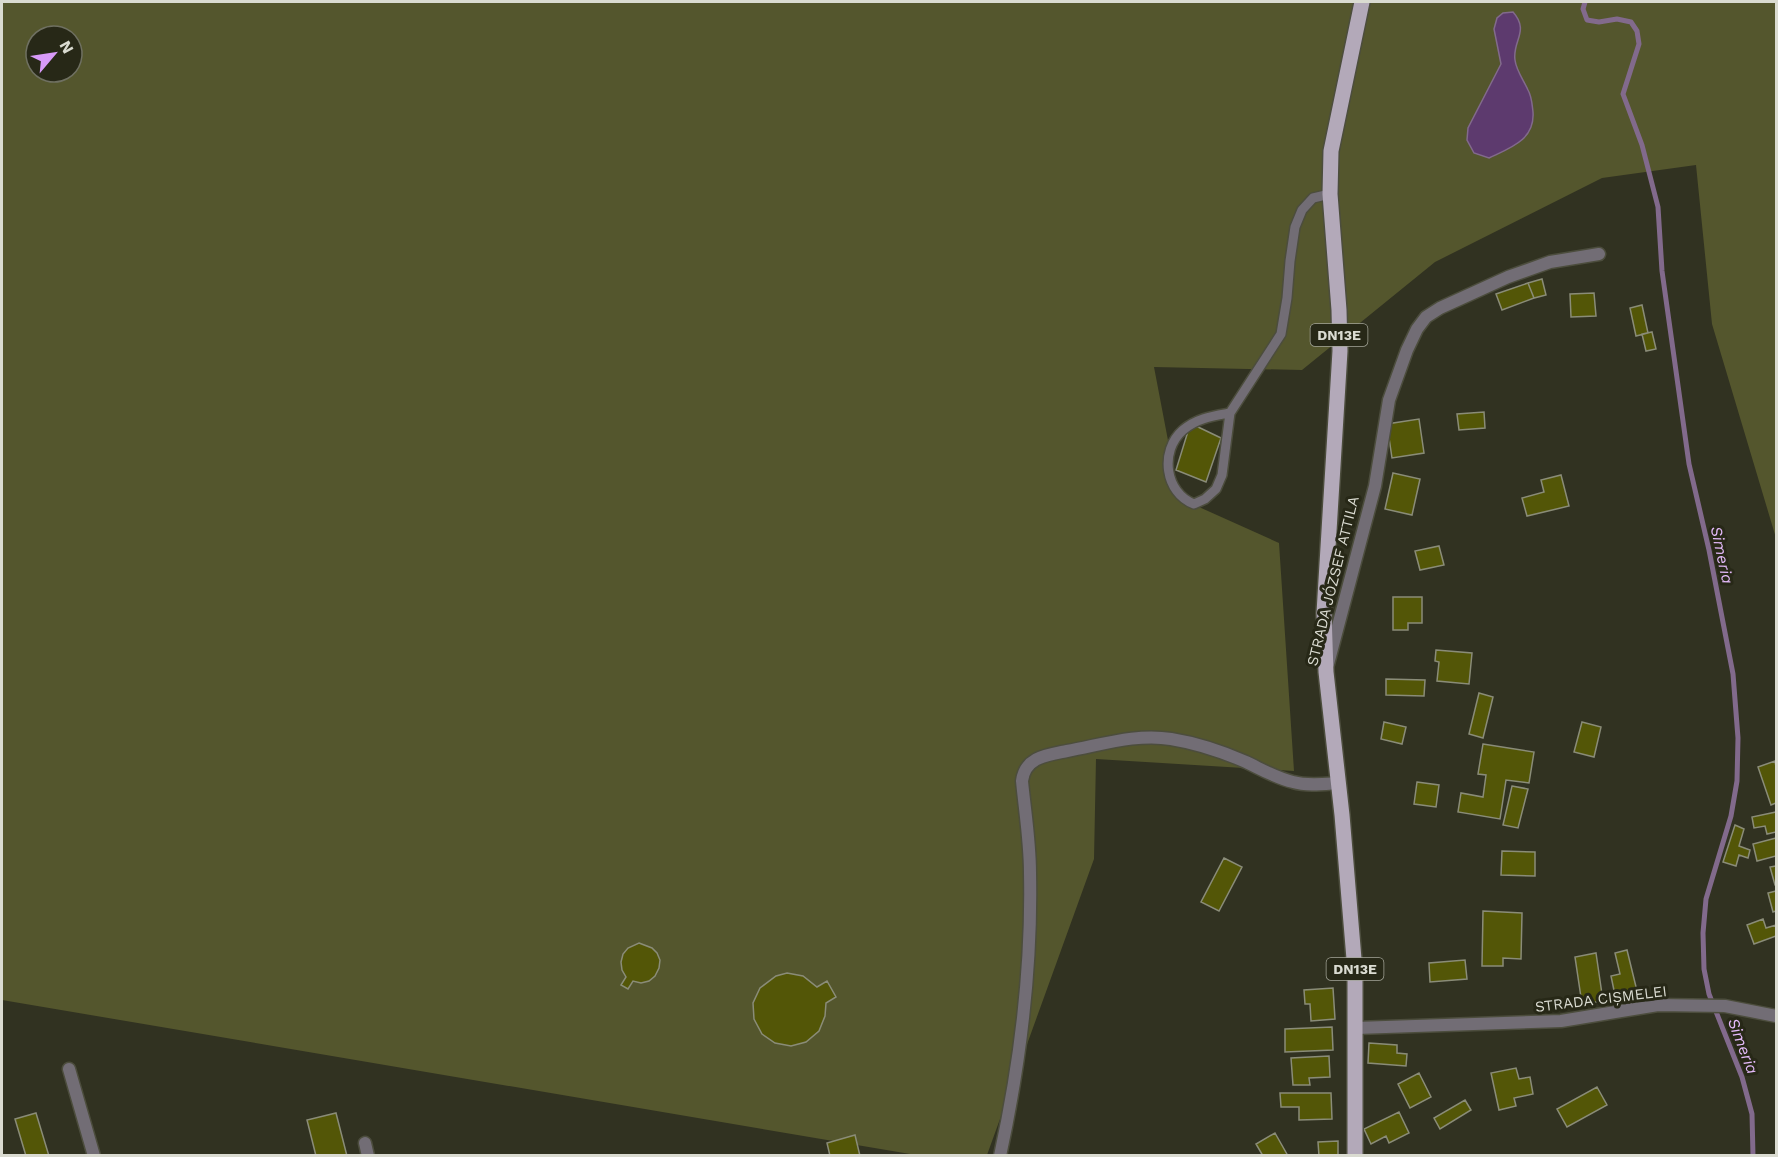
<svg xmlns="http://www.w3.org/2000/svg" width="1778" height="1157" font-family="'Work Sans',sans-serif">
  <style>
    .green { fill: #54562d; fill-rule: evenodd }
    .water { fill: #5d3a6e; stroke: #826a8c; stroke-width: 1.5 }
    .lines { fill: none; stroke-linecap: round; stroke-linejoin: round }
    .stream { stroke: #826a8c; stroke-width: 5 }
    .building { fill: #535607; stroke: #8a8c78; stroke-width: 1.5 }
    .lane-casing { stroke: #4c4d3d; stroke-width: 12 }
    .street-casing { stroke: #4c4d3d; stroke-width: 15 }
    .primary-casing { stroke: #4c4d3d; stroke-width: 18 }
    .lane { stroke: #726d75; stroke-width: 9 }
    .street { stroke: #726d75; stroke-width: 12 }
    .primary { stroke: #b3a9b9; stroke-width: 15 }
    .labels { text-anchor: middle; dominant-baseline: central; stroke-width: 6; stroke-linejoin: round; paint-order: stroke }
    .shield { fill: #272817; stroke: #a4a599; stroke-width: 1.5 }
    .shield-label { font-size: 14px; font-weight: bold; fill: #dadbd1 }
    .street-label { font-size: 15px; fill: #dadbd1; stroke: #272817 }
    .water-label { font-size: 16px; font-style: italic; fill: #e4bafa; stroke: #272817 }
  </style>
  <rect width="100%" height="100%" fill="#313221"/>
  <path class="green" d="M2 2H1776V538L1712 324 1696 165 1602 178 1435 262 1302 370 1154 367 1179 498 1279 543 1294 771 1096 759 1094 859 987 1155H916L2 1000ZM36 36H72V72H36Z"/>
  <path class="water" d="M1513 12C1530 31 1512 41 1515 60 1516 70 1524 81 1528 90 1532 97 1532 104 1533 112 1535 140 1510 148 1489 158L1474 153 1467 140 1468 128 1501 64 1494 29 1497 18 1503 13Z"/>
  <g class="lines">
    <path class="stream" d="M1585 2 1583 9 1587 20 1599 22 1617 19 1631 22 1637 31 1639 44 1623 94 1642 145 1658 207 1662 271 1689 464 1709 550 1733 674 1738 738 1737 781 1731 816 1706 899 1703 933 1704 969 1709 994 1742 1077 1752 1114 1753 1156"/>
  </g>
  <path class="building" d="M1542 279 1546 295 1534 298 1528 283Z
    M1528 283 1534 298 1502 310 1496 294Z
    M1594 293 1596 316 1571 317 1570 294Z
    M1642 305 1648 333 1636 336 1630 308Z
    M1652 332 1656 349 1646 351 1642 334Z
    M1484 412 1485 428 1459 430 1457 414Z
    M1419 419 1424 453 1392 458 1387 424Z
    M1196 426 1221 438 1206 482 1176 470 1189 428Z
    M1393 473 1420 479 1412 515 1385 509Z
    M1561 475 1569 506 1527 516 1522 498 1544 492 1541 480Z
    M1439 546 1444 565 1420 570 1415 551Z
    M1393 597H1422V623H1408V630H1393Z
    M1436 650 1472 653 1469 684 1437 681 1439 662 1435 661Z
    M1386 679 1425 680 1424 696 1386 695Z
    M1479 693 1493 697 1483 738 1469 734Z
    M1384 722 1406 727 1402 744 1381 739Z
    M1582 722 1601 727 1594 757 1574 752Z
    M1483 744 1534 752 1529 783 1506 780 1500 819 1458 812 1461 793 1483 797 1486 775 1478 774Z
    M1775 761 1776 767V803L1771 805 1758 767Z
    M1417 782 1439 785 1436 807 1414 804Z
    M1512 786 1528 789 1518 828 1503 825Z
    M1776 812V832L1767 834 1765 826 1754 828 1752 817Z
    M1735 825 1744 829 1739 846 1750 850 1748 858 1739 855 1736 866 1723 862Z
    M1776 838V856L1757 861 1753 844Z
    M1502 851 1535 852V876L1501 875Z
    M1224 858 1242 867 1219 911 1201 902Z
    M1776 866V885H1775L1770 867Z
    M1776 891V911L1773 912 1768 893Z
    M1483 911 1522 913 1521 959 1503 958V966H1482Z
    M1763 919 1766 928 1776 925V936L1754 944 1747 925Z
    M639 943 652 948 657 953 660 960 659 968 655 976 649 981 641 983 633 981 628 989 621 985 626 977 622 970 621 962 623 954 628 948Z
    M1627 950 1638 995 1616 1000 1611 976 1620 974 1615 953Z
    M1596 953 1603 1001 1582 1004 1575 957Z
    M1465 960 1467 979 1430 982 1429 963Z
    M787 973 803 976 817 987 827 981 836 997 826 1003 825 1016 819 1031 806 1042 791 1046 775 1043 762 1034 754 1019 753 1003 760 988 776 976Z
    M1333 988 1335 1019 1311 1021 1310 1004H1305L1304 990Z
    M1332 1027 1333 1050 1285 1052V1029Z
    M1369 1043 1397 1045V1053L1407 1054 1406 1066 1368 1063Z
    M1329 1056 1330 1077 1309 1078 1310 1085H1293L1291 1058Z
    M1516 1068 1519 1079 1530 1077 1533 1094 1514 1098 1516 1106 1499 1110 1491 1073Z
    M1419 1073 1431 1097 1410 1108 1398 1084Z
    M1597 1087 1607 1105 1567 1127 1557 1109Z
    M1280 1093H1331L1332 1119 1299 1120V1107H1281Z
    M1465 1100 1471 1110 1440 1129 1434 1118Z
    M1399 1112 1409 1133 1389 1143 1386 1136 1371 1144 1364 1129Z
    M36 1113 49 1156H26L15 1119Z
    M336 1113 347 1156H316L307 1120Z
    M1275 1133 1288 1156H1263L1256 1144Z
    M855 1135 860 1156H830L827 1143Z
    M1338 1141V1156H1319L1318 1142Z"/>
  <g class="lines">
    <defs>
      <path id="lane" d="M1230 413C1213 416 1197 418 1183 430 1159 451 1165 493 1194 504L1205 499 1216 489 1222 475 1230 413 1281 334 1287 298 1290 261 1295 227 1302 210 1313 198 1330 194"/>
      <path id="street" d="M1328 664 1375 486 1389 400 1407 350 1417 329 1426 317 1440 308 1508 277 1550 262 1599 254
        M1356 1028 1561 1021 1658 1005 1725 1006 1776 1016
        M69 1069 94 1156
        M365 1143 368 1156
        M1000 1156C1020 1064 1032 966 1030 873 1030 842 1025 812 1022 781 1025 757 1047 755 1067 751 1101 745 1137 733 1171 739 1196 743 1223 752 1246 762 1261 769 1276 778 1293 782 1307 786 1323 784 1338 783"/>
      <path id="primary" d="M1355 1156V971L1342 815 1326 672 1324 613 1340 351 1339 310 1330 194 1331 151 1362 2"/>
    </defs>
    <use href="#lane" class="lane-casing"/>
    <use href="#street" class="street-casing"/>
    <use href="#primary" class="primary-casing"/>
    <use href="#lane" class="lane"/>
    <use href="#street" class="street"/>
    <use href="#primary" class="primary"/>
  </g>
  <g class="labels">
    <g class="shield">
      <rect x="1310.5" y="324" width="57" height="22" rx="4.5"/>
      <rect x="1326.5" y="958" width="57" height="22" rx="4.5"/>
    </g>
    <g class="shield-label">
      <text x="1339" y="335">DN13E</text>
      <text x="1355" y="969">DN13E</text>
    </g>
    <g class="street-label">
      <text transform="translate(1333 581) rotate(-76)">STRADA JÓZSEF ATTILA</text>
      <text transform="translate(1601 999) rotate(-7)">STRADA CIȘMELEI</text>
    </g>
    <g class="water-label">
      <text transform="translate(1722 555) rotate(78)">Simeria</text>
      <text transform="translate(1743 1046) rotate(69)">Simeria</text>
    </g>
  </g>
  <rect width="1778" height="1157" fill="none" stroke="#dadbd1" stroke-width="6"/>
  <g transform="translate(54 54) rotate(61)"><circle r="28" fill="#272817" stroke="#6f7061" stroke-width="1.5"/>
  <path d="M0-4.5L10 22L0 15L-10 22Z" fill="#d89af8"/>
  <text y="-9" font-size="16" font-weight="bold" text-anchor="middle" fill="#dadbd1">N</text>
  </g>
</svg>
